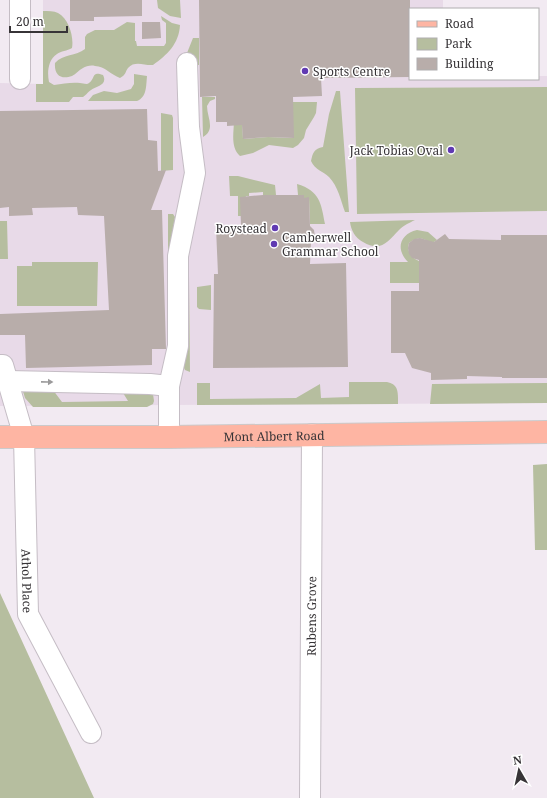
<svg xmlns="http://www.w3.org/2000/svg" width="547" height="798" font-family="'Noto Serif',serif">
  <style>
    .built { fill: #e8dae8 }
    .green { fill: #b6be9f }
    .building { fill: #b8adaa }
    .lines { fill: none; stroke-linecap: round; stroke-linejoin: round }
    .minor-casing { stroke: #c5bdc5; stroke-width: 22 }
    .major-casing { stroke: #cbcacb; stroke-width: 24 }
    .minor { stroke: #fff; stroke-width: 20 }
    .major { stroke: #feb5a3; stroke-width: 22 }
    .oneway { fill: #9b9a9b }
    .poi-dot { fill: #603ab2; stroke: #fff; stroke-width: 1.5 }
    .labels { text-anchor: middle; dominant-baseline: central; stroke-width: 3; stroke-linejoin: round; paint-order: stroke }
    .poi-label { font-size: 12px; fill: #373437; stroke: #fff; text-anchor: start }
    .street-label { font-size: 12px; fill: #373437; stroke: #fff }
  </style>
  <rect width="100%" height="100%" fill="#f2eaf2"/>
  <path class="built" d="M43 0H443V9H410V79H538V76H547V403L0 406V83L43 84Z"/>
  <path class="green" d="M157 0H180L181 18 170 16 158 8Z
    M43 11C48 11 54 11 58 13 69 19 74 37 72 48 67 51 61 51 57 54 48 60 47 72 49 82L54 85C63 84 71 82 80 83 83 83 87 85 89 83 96 78 91 71 103 75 108 85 97 86 91 90 87 93 86 95 83 97H73L69 102H36V84H43Z
    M161 16 172 23 180 25C179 44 167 55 153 65 145 66 135 60 128 68 125 72 126 75 120 78 111 75 105 66 95 66 91 65 86 66 83 68 79 70 76 74 72 76 61 80 54 75 55 63 63 54 76 56 85 49V37L87 34 95 30H114L127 22 135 23V41H136L137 46H164L166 43V23L162 20Z
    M193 38H199V65L179 66 187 53Z
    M134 74 147 76C146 86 147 97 137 101H88L93 95 104 91 117 93 131 89 134 84Z
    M547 87V211L357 214 355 88Z
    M336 91H340L349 212H345C341 201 338 186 329 177 323 171 315 170 311 161 313 152 314 149 323 147L329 114Z
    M202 97H215V99L210 101 207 106C207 117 216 130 203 137Z
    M293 102H317L316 113 314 117 306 130 304 138 298 145 293 148 269 145 253 153 240 156C230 147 234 132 234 120H242L243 139 268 137 293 138Z
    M161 113 172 115 173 118V170L161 171Z
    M229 176H238L275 185 276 195H263V192L249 193V196H246L241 216H238V196H230Z
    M297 184C320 191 321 203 325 224H310L309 198H304V195H298Z
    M168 214H173L175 217 169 253H168Z
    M415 220C409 223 404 225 399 230 388 241 381 253 363 242 355 238 351 230 350 222Z
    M0 221H7L8 259H0Z
    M417 230 428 232 437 240 431 244C423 237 417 237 409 243 407 252 410 257 419 261V283H390V262H408C395 249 400 234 417 230Z
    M32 262H98L97 306H17V266H32Z
    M189 276 190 372 185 370 184 368 183 346 186 277Z
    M211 285V310L199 309 197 307V287Z
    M349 382H387C399 384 398 393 398 404L197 405V383H210V399L296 398 320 384 321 398 349 397Z
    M547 383V403L430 404 432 384Z
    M22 388 53 390 62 402 128 401 120 388 153 394 154 401 153 404 147 407H33L25 398Z
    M547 464V550H535L533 465Z
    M0 593 94 798H0Z"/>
  <path class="building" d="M70 0H142V16L94 17V21H70Z
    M199 0H410V77L321 78 322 96 293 97 294 138 268 137 243 139 242 125 227 126V122H216V96L200 97Z
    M142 22H160L161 38 142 39Z
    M147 109 148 140 157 141 158 171 166 170 151 210H162L166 349H152V365L26 368 25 335H0V314L109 310 104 216 78 215 77 207 32 208 33 215 9 216V207L0 208V111Z
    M263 195H304V198L309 197 310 226 314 230 315 237 311 242 310 264 346 263 348 367 213 368 214 274H218L216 228 241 227 240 197Z
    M445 234 449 239 501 240V235H547V378H502V377L467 376V379L431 380V373L412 368 405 353H391V291H419V260L412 258 409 254 408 248 409 243 414 239 420 238 434 242Z"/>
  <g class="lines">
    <defs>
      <g id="minor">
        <path d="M20 0V79"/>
        <path id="s1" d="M0 365H3L24 437 28 614 91 733"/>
        <path d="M8 381 150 384 169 386"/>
        <path d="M169 437V386L178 346V256L195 173 189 127 187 63"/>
        <path id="s2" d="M310 798 312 434"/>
      </g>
      <g id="major">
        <path id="s3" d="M0 437H169L547 432"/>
      </g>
    </defs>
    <use href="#minor" class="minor-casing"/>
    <use href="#major" class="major-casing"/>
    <use href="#minor" class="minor"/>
    <use href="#major" class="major"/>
  </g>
  <defs><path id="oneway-solid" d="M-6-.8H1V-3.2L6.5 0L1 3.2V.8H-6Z"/></defs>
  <use class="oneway" href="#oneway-solid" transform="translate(47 382) rotate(1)"/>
  <g class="poi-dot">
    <circle cx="305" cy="71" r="4"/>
    <circle cx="451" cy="150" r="4"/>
    <circle cx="275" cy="228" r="4"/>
    <circle cx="274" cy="244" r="4"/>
  </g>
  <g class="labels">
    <g class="poi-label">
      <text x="313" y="71">Sports Centre</text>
      <text x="443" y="150" text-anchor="end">Jack Tobias Oval</text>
      <text x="267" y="228" text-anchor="end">Roystead</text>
      <text x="282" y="237">Camberwell<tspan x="282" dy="14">Grammar School</tspan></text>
    </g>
    <g class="street-label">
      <text stroke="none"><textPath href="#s3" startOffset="274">Mont Albert Road</textPath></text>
      <text stroke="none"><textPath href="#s1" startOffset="222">Athol Place</textPath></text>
      <text stroke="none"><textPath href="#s2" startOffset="182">Rubens Grove</textPath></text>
    </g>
  </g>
  <rect x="409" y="8" width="130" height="72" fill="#ffffff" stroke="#afaeaf"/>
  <rect x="417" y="21" width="20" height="6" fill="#feb5a3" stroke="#afaeaf"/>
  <text x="445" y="28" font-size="12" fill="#373437">Road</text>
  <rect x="417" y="38" width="20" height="12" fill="#b6be9f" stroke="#afaeaf"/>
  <text x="445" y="48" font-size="12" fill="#373437">Park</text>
  <rect x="417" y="58" width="20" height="12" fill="#b8adaa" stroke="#afaeaf"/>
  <text x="445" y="68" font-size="12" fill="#373437">Building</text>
  <g transform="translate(519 770) rotate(351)" stroke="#ffffff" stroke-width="3" paint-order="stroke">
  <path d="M0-3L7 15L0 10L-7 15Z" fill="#373437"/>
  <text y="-6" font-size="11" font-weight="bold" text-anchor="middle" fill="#373437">N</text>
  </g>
  <path d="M10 26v6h57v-6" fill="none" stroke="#373437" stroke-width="2"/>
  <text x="16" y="26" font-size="12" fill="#373437" stroke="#ffffff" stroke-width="3" paint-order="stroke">20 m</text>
</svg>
